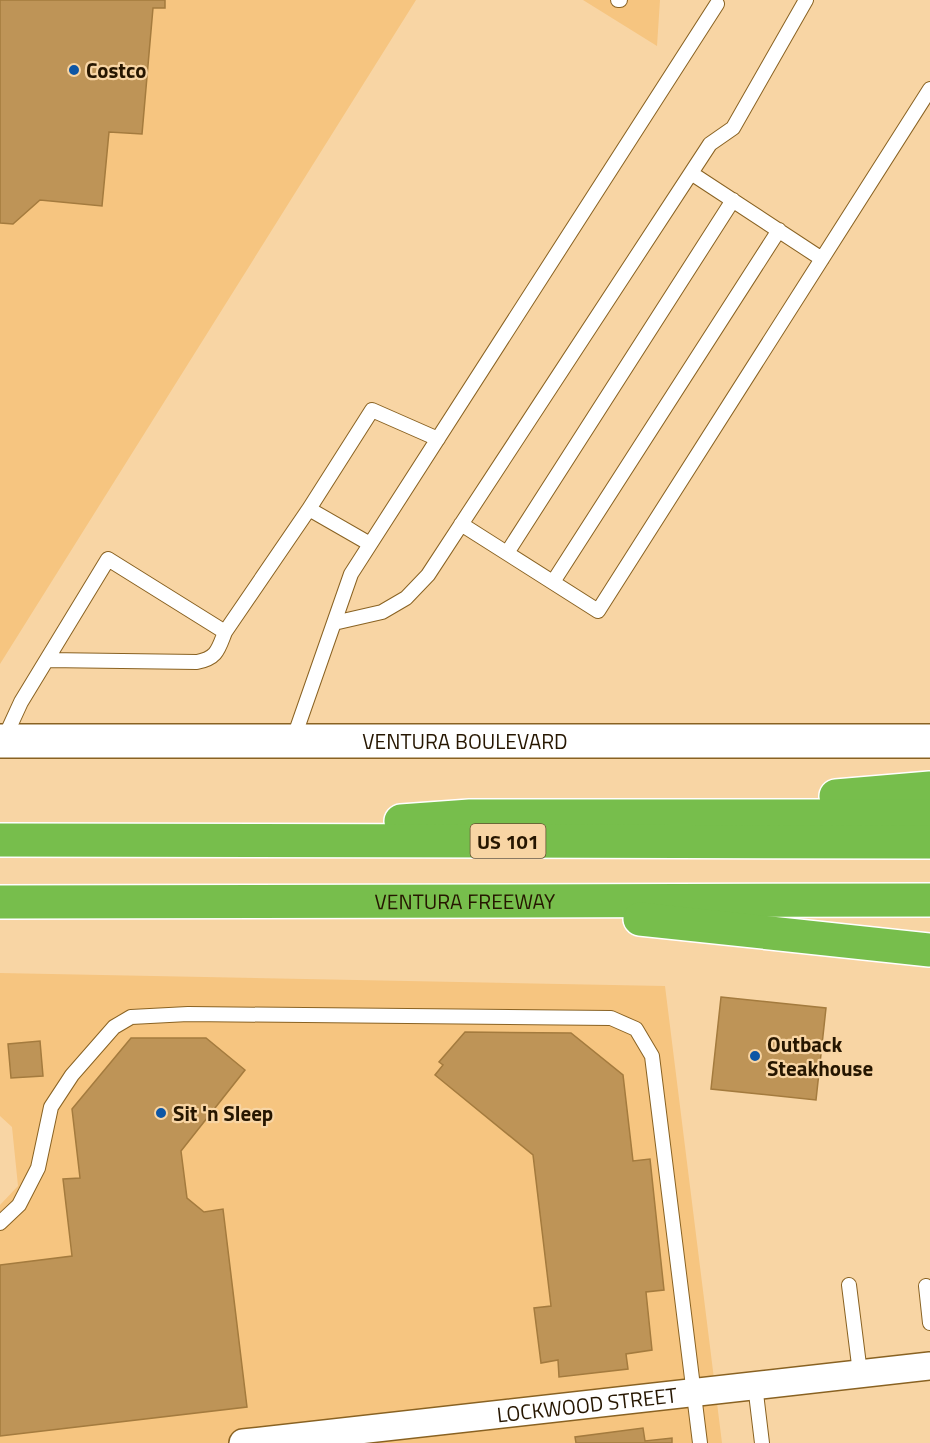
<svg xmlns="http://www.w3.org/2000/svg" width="930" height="1443" font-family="'Titillium Web',sans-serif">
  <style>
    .built { fill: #f6c580 }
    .building { fill: #be9457; stroke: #a47b3e; stroke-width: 1.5 }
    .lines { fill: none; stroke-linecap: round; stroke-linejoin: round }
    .lane-casing { stroke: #896222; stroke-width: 16 }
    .street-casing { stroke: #896222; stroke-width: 30 }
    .secondary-casing { stroke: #896222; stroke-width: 36 }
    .highway-casing { stroke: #fff; stroke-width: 36 }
    .lane { stroke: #fff; stroke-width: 14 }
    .street { stroke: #fff; stroke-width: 27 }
    .secondary { stroke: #fff; stroke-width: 33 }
    .highway { stroke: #77be4c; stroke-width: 33 }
    .poi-dot { fill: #0d56a5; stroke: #f8d5a4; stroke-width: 2 }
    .labels { text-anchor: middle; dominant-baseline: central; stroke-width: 4.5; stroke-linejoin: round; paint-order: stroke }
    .shield { fill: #f8d5a4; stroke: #654f31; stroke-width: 1.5 }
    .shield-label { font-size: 20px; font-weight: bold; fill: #261600 }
    .poi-label { font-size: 21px; font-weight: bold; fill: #261600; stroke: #f8d5a4; text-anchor: start }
    .street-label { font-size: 21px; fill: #261600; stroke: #f8d5a4 }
  </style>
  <rect width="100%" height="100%" fill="#f8d5a4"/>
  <path class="built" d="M0 0H416L0 664Z
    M583 0H660L657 46Z
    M0 973 665 986 722 1443H0V1205L18 1186 12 1127 0 1116Z"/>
  <path class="building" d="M0 0H165V8H153L142 134 109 132 102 206 40 200 13 224 0 223Z
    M721 997 826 1008 816 1100 711 1089Z
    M465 1032 571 1033 623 1075 633 1161 650 1159 664 1290 646 1292 652 1350 626 1354 628 1369 559 1377 558 1360 541 1363 534 1308 551 1306 533 1155 435 1075 443 1065 439 1062Z
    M131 1038H206L245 1070 181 1151 187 1198 204 1212 223 1209 247 1407 0 1436V1265L72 1256 63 1179 80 1178 72 1109Z
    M40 1041 43 1076 11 1078 8 1044Z
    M643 1428 645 1441 672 1438V1443H576L575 1437Z"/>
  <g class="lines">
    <defs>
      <path id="lane" d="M618 0H620
        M691 173 822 259
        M309 509 372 410 438 439
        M461 524 598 611 930 89
        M507 553 733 200
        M553 582 779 230
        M334 623 382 612 406 598 428 575 710 144 733 128 806 0
        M47 660 197 662C217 658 218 650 225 632
        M4 739 21 702 108 559 225 632 309 509 370 544
        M293 740 351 574 717 4
        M0 1223 19 1205 38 1168 51 1107 72 1075 114 1027 131 1017 188 1014 611 1018 636 1029 652 1056 700 1443
        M849 1285 860 1373
        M926 1286 930 1323
        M755 1385 762 1443"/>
      <g id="street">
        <path id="s1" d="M243 1443 930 1366"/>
      </g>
      <g id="secondary">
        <path id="s2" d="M0 741H930"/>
      </g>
      <g id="highway">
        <path d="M836 796 930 788"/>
        <path d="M401 821 470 816H930"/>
        <path d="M0 840 930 842"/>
        <path id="s3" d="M0 902 930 900"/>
        <path d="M640 919 930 950"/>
      </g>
    </defs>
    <use href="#lane" class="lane-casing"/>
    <use href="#street" class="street-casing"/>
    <use href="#secondary" class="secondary-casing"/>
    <use href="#highway" class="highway-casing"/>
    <use href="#lane" class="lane"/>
    <use href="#street" class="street"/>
    <use href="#secondary" class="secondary"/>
    <use href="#highway" class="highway"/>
  </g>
  <g class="poi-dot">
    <circle cx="74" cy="70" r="6"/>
    <circle cx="755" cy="1056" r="6"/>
    <circle cx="161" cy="1113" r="6"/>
  </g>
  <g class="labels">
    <rect class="shield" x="470.5" y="824" width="75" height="34" rx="4.5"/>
    <g class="shield-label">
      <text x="508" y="841">US 101</text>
    </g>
    <g class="poi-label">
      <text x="86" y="70">Costco</text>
      <text x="767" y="1044">Outback<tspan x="767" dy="24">Steakhouse</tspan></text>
      <text x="173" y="1113">Sit 'n Sleep</text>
    </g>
    <g class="street-label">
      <text stroke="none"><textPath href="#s2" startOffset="465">VENTURA BOULEVARD</textPath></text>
      <text stroke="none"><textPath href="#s3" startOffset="465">VENTURA FREEWAY</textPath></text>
      <text stroke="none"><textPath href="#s1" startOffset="346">LOCKWOOD STREET</textPath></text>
    </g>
  </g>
</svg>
